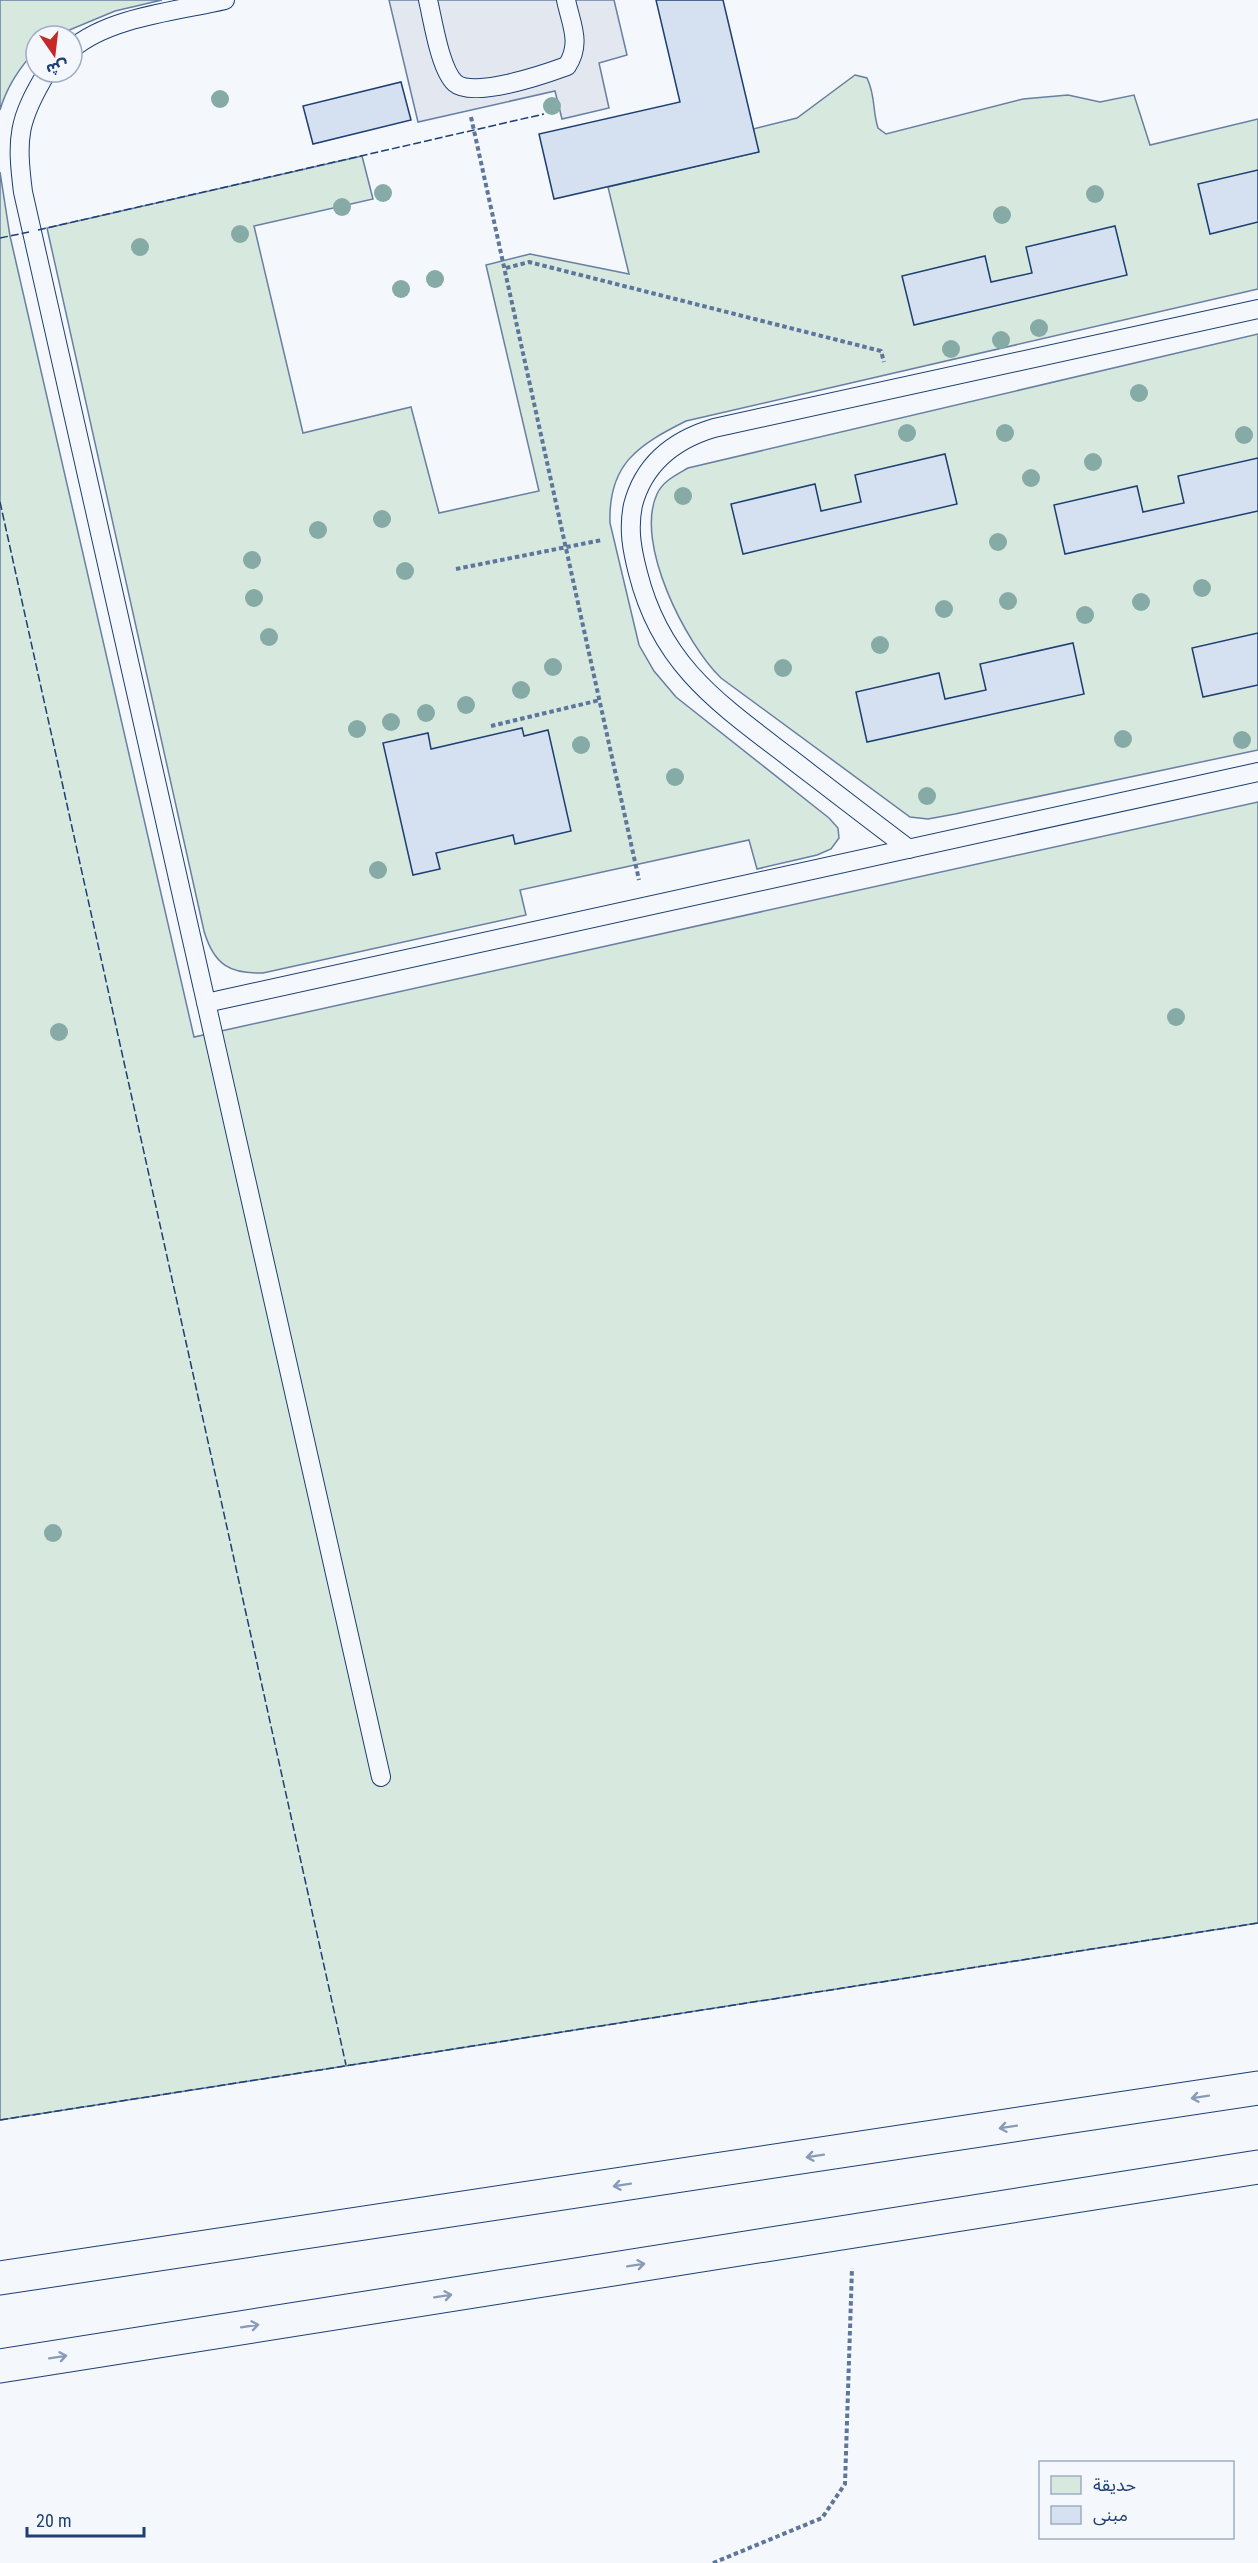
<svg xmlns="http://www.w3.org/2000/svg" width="1258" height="2563" font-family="'Roboto Condensed','Noto Sans Arabic',sans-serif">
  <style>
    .green { fill: #d7e8df; stroke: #687fa3; stroke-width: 1.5 }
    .parking { fill: #e3e8f0; stroke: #687fa3; stroke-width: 1.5 }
    .building { fill: #d5e0f0; stroke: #1d3f73; stroke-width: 1.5 }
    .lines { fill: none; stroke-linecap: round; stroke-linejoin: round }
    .lane-casing { stroke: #1d3f73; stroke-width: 20 }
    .highway-casing { stroke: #1d3f73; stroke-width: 35 }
    .path { stroke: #5e769c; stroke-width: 4; stroke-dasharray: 4.5 3; stroke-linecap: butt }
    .lane { stroke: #f4f7fb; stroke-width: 18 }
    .highway { stroke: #f4f7fb; stroke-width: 33 }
    .fence { stroke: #1d3f73; stroke-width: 1.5; stroke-dasharray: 8 3; stroke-linecap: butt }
    .tree { fill: #86aba6 }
    .oneway { stroke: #889bb7 }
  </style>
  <rect width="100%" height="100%" fill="#f4f7fb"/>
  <path class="green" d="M0 0H162L115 11 55 36H36V50C19 68 7 86 0 110Z
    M855 75 867 78C876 97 872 109 878 128L886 134 1023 99 1068 95 1100 102 1134 95 1150 145 1258 119V289L686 421C638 445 608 464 610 523L639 645 654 671 676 697 829 818 838 828 839 838 831 849 817 855 757 869 749 840 520 890 526 915 263 973C230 974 214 965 204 931L47 228 362 156 373 199 254 226 303 433 411 407 439 513 539 491 486 265 530 254 629 274 608 187 758 152 753 129 797 118Z
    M0 172 10 236 194 1037 1258 802V1923L0 2120Z
    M1258 334V750L955 814 928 819 910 817 721 678C686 644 634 543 657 494 663 481 676 475 688 468Z"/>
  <path class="parking" d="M389 0H614L627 55 599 63 609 108 562 119 555 91 418 122Z"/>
  <path class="building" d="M656 0H723L759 152 554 199 539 134 680 102Z
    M401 82 411 120 313 144 303 106Z
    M1258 170V222L1210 234 1198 184Z
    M1115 226 1127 275 914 325 902 276 985 256 991 282 1032 273 1026 247Z
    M945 454 957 504 743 554 731 504 815 484 821 511 861 502 855 475Z
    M1258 458V511L1065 554 1054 505 1137 486 1143 512 1184 503 1178 476Z
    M1258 633V685L1203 697 1192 648Z
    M1073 643 1084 694 867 742 856 692 939 673 945 699 986 690 980 664Z
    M522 728 524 736 548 730 571 831 515 844 513 835 436 853 440 869 413 875 383 743 428 733 431 749Z"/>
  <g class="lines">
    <defs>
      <path id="lane" d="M428 0C433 21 440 69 455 83 473 99 545 74 567 66 582 43 571 24 566 0
        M72 49C109 17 178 11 225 0
        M47 72C18 120 16 137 23 192L381 1777
        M909 849C869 819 829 788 790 758 718 703 661 665 638 573 632 550 628 529 633 505 644 463 674 440 714 428L1258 309
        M206 1003 1258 772"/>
      <path id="highway" d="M0 2278 1258 2088
        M0 2366 1258 2167"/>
    </defs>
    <use href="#lane" class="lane-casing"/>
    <use href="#highway" class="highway-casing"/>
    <path class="path" d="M471 117 639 880
      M506 268 529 262 881 351 884 362
      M456 569 602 540
      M491 726 600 700
      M713 2563 822 2518 845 2484 852 2268"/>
    <use href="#lane" class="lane"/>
    <use href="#highway" class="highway"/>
    <path class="fence" d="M38 230 544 114
      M0 238 29 232
      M0 502 346 2065
      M0 2120 1258 1923"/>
  </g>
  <g class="tree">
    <circle cx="220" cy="99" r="9"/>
    <circle cx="552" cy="106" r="9"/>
    <circle cx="383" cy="193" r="9"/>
    <circle cx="1095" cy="194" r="9"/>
    <circle cx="342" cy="207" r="9"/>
    <circle cx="1002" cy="215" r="9"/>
    <circle cx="240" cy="234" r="9"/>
    <circle cx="140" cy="247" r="9"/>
    <circle cx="435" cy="279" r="9"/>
    <circle cx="401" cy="289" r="9"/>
    <circle cx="1039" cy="328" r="9"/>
    <circle cx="1001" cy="340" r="9"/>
    <circle cx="951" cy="349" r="9"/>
    <circle cx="1139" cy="393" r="9"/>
    <circle cx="907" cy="433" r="9"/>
    <circle cx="1005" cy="433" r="9"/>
    <circle cx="1244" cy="435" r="9"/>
    <circle cx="1093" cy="462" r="9"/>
    <circle cx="1031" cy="478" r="9"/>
    <circle cx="683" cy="496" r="9"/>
    <circle cx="382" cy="519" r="9"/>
    <circle cx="318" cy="530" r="9"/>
    <circle cx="998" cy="542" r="9"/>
    <circle cx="252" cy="560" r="9"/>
    <circle cx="405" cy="571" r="9"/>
    <circle cx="1202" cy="588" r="9"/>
    <circle cx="254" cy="598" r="9"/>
    <circle cx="1008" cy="601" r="9"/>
    <circle cx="1141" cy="602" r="9"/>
    <circle cx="944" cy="609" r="9"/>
    <circle cx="1085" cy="615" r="9"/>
    <circle cx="269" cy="637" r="9"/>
    <circle cx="880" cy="645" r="9"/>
    <circle cx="553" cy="667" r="9"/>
    <circle cx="783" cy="668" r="9"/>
    <circle cx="521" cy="690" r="9"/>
    <circle cx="466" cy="705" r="9"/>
    <circle cx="426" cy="713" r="9"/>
    <circle cx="391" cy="722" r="9"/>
    <circle cx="357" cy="729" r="9"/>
    <circle cx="1123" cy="739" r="9"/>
    <circle cx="1242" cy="740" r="9"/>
    <circle cx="581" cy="745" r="9"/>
    <circle cx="675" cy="777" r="9"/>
    <circle cx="927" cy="796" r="9"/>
    <circle cx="378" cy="870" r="9"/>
    <circle cx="1176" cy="1017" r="9"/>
    <circle cx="59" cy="1032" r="9"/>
    <circle cx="53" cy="1533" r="9"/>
  </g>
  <defs><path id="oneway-shaft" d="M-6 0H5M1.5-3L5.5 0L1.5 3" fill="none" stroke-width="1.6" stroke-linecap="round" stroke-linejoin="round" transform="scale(1.5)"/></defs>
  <g class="oneway">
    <use href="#oneway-shaft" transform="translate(1200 2097) rotate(171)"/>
    <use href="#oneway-shaft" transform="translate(1008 2127) rotate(171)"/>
    <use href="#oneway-shaft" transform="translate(815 2156) rotate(171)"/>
    <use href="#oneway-shaft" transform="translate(622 2185) rotate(171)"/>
    <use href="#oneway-shaft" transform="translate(636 2265) rotate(-9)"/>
    <use href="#oneway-shaft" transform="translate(443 2296) rotate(-9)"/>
    <use href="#oneway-shaft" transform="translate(250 2326) rotate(-9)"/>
    <use href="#oneway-shaft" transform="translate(58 2357) rotate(-9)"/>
  </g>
  <rect x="1039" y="2461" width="195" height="78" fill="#f4f7fb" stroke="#9eadc5" stroke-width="1.5"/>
  <rect x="1051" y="2476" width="30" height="18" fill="#d7e8df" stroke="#9eadc5" stroke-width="1.5"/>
  <text x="1093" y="2491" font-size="18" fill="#1d3f73">حديقة</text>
  <rect x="1051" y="2506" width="30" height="18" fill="#d5e0f0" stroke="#9eadc5" stroke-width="1.5"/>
  <text x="1093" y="2521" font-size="18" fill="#1d3f73">مبنى</text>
  <g transform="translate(54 54) rotate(166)"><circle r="28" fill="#f4f7fb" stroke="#9eadc5" stroke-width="1.5"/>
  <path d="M0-4.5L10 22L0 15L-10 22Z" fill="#c62828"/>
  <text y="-9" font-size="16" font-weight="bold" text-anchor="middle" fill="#1d3f73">ش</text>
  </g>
  <path d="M27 2527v9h117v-9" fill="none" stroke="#1d3f73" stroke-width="3"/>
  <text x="36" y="2527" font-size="18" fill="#1d3f73" stroke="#f4f7fb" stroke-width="4.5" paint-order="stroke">20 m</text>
</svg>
